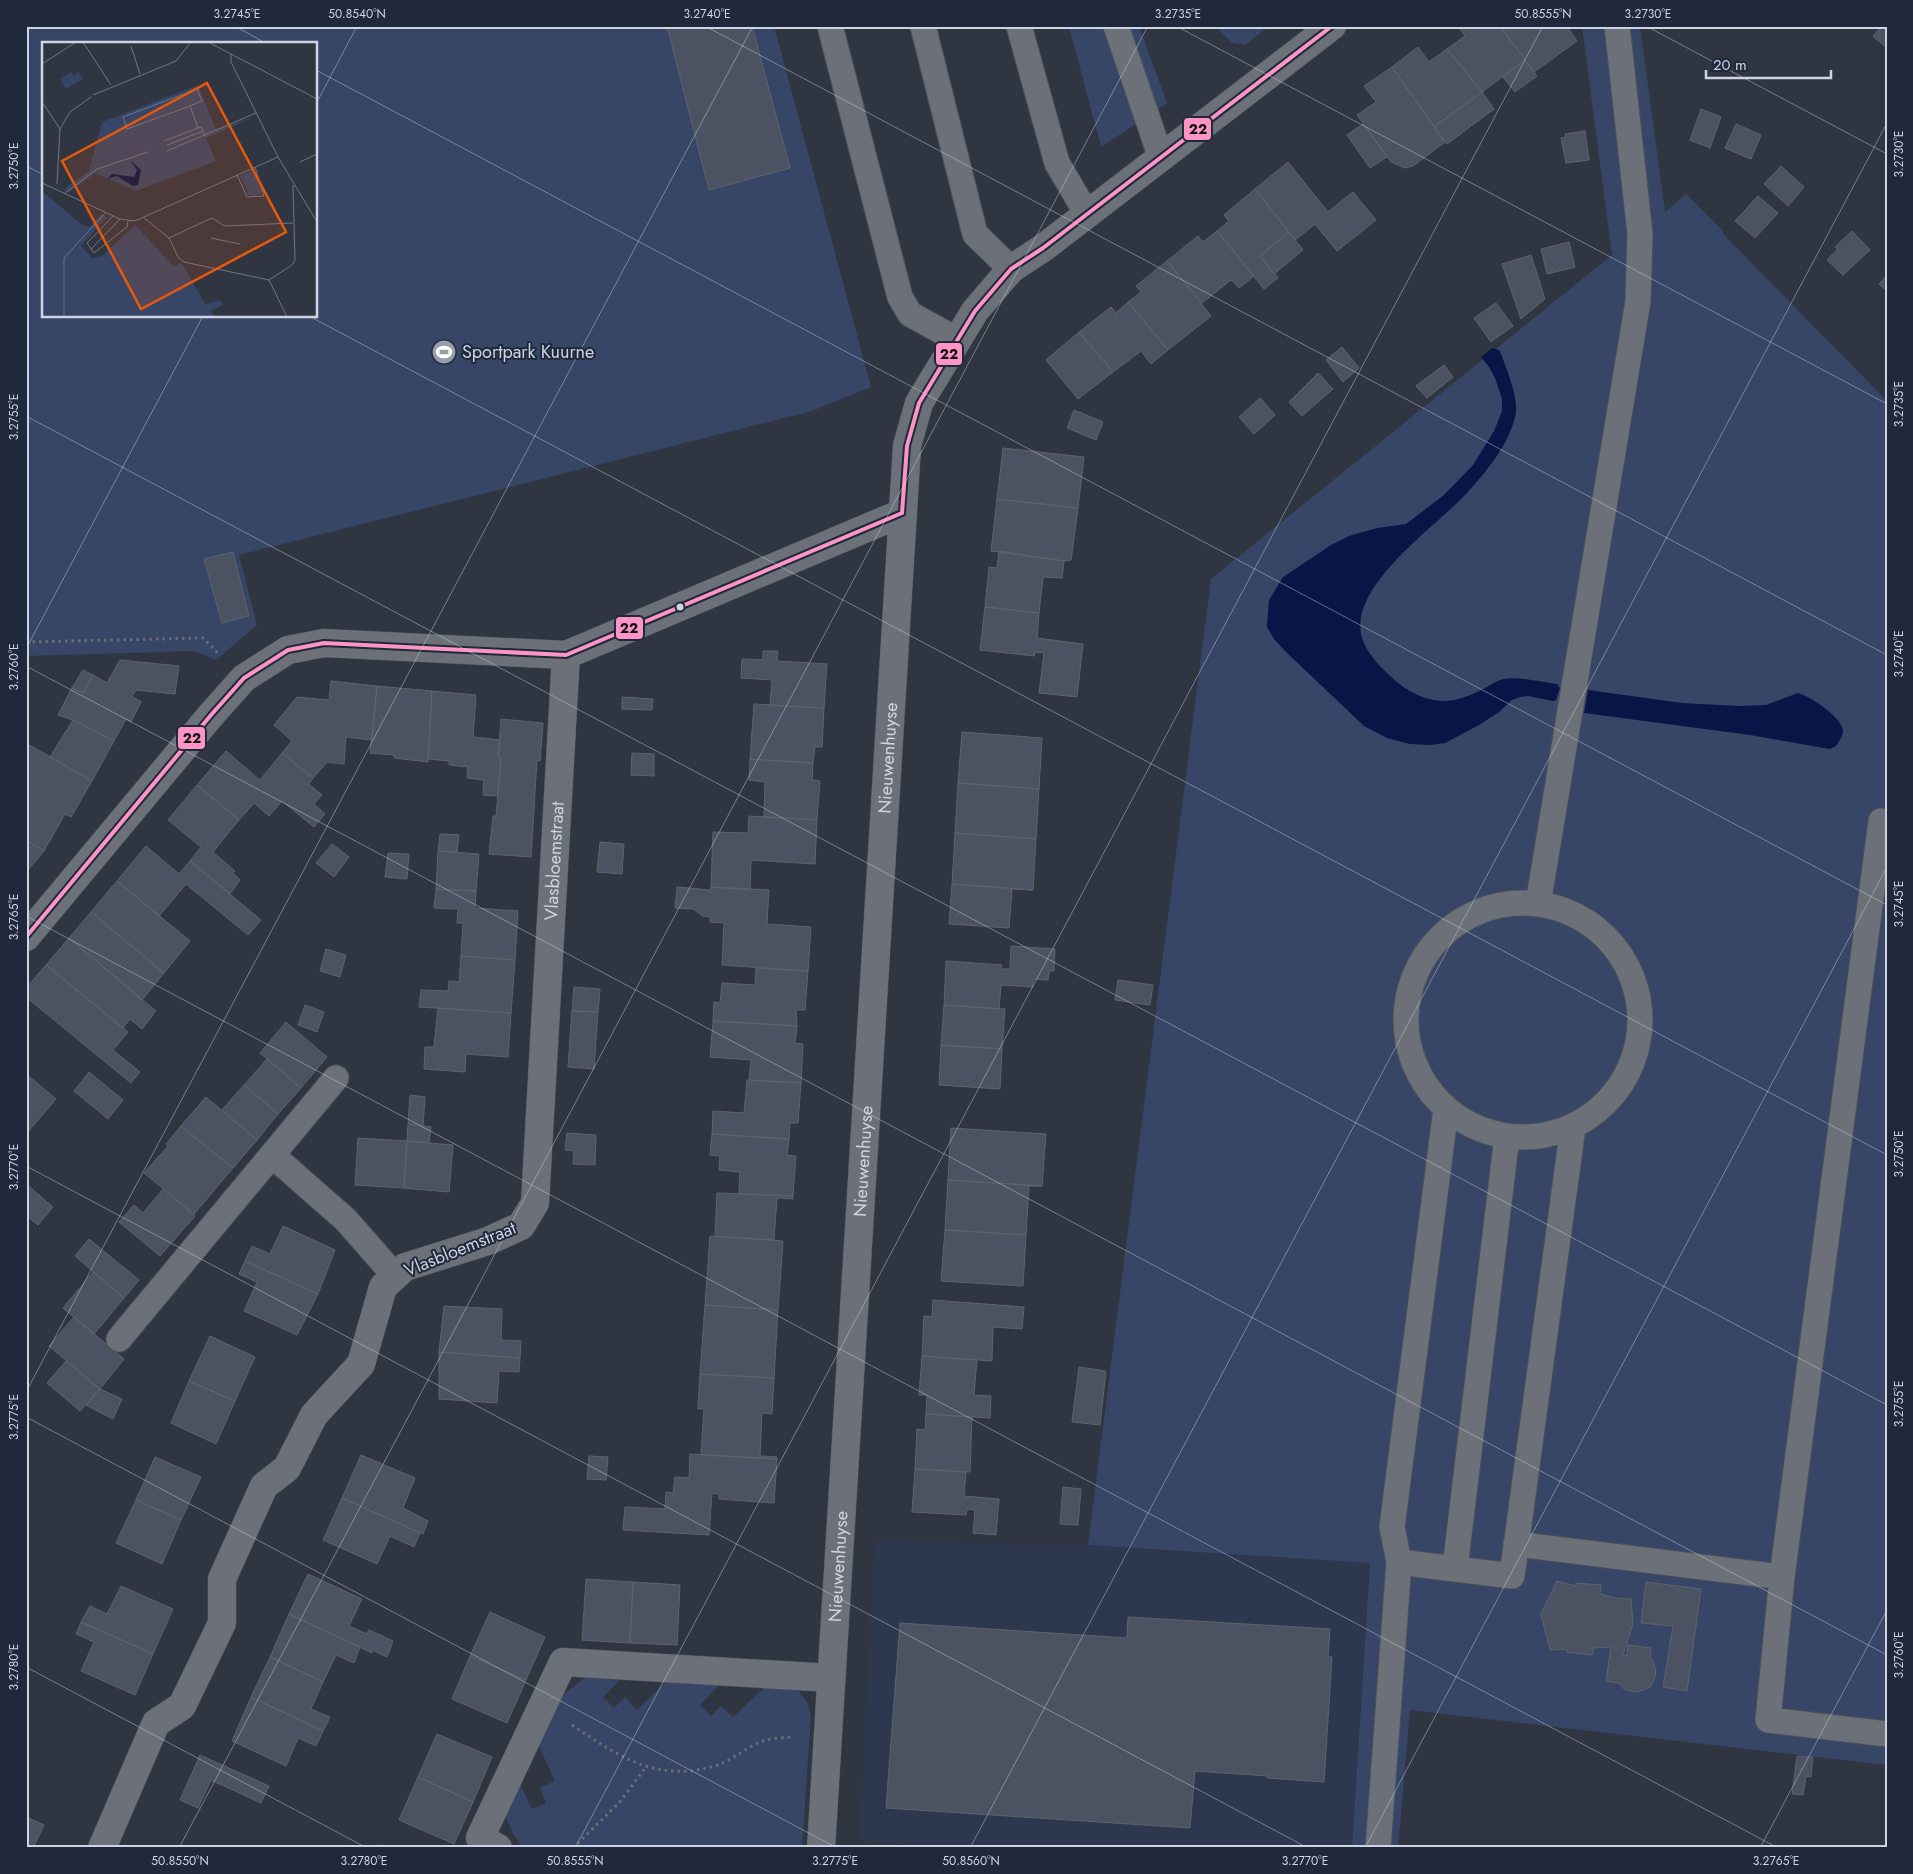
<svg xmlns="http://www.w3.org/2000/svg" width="1913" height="1874" font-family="Jost,sans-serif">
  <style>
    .built { fill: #2d384f }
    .green { fill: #374667; fill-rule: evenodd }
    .water { fill: #081647 }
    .building { fill: #4b5363; stroke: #5e636c }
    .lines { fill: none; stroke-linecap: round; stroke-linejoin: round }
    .lane-casing { stroke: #4d515b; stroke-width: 27 }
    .street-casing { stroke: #4d515b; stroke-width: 29 }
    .path { stroke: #686c74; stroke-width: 3; stroke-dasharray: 2.5 4; stroke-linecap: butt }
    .lane { stroke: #6c7179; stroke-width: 25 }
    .street { stroke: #6c7179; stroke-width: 28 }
    .bus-1-casing { stroke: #20293c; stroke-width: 8 }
    .bus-1 { stroke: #fc95c5; stroke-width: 4 }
    .ticks { fill: none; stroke: #ced4e1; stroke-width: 1; stroke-opacity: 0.45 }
    .bus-dot { fill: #ced4e1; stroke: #20293c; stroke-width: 2 }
    .labels { text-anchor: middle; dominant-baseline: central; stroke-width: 4; stroke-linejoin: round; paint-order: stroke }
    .poi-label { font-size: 18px; fill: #ced4e1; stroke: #20293c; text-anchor: start }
    .street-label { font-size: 18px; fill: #ced4e1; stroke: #20293c }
    .inset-road { fill: none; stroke: #6f7581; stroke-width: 1 }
    .view { fill: #e8590c; fill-opacity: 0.15; stroke: #e8590c; stroke-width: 2.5 }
    .inset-edge { fill: none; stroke: #ced4e1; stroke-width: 2.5 }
    .line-badge { stroke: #20293c; stroke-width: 2 }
    .pale-badge-label { font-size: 14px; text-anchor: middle; font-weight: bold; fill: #111 }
    .neatline { fill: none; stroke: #ced4e1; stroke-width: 2 }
    .ticks-label { font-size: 12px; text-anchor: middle; fill: #ced4e1 }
  </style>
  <rect width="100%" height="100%" fill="#303641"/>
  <path class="built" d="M875 1541 1088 1545 1370 1563 1352 1848H956L859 1841Z"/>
  <path class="green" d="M26 26H774L871 387 812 411 239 555 257 625 216 660 195 651 26 656ZM44 44H316V316H44Z
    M1069 26H1139L1167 103 1101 147Z
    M1227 26H1269L1245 45 1232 43 1219 30Z
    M1582 26H1640L1665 212 1686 194 1724 232 1723 234 1887 401V1765L1410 1710 1398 1848H1352L1370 1563 1088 1545 1211 579 1612 255Z
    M590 1674 624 1676 603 1697 614 1708 625 1697 637 1710 666 1682 671 1679 722 1682 700 1705 711 1716 721 1706 733 1717 767 1685 797 1689 807 1702 811 1716 802 1848H672L670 1846 668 1848H652L648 1844 643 1848H523L513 1833 505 1816 519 1782 532 1809 546 1803 540 1788 555 1781 536 1740 553 1702Z"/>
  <path class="water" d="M1492 348 1499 350 1502 356C1508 375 1521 401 1514 421 1506 448 1485 473 1467 493 1436 527 1344 588 1363 641 1367 651 1373 658 1380 666 1394 681 1412 696 1433 700 1452 704 1470 696 1487 687 1492 684 1498 680 1504 679 1517 676 1542 682 1557 684L1560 688 1556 700 1553 701 1528 696 1521 697 1512 700 1499 712 1479 725 1445 743 1430 745 1410 744 1387 738 1364 726 1286 652 1274 639 1267 627 1269 600 1283 577 1331 545 1349 536 1377 528 1406 524 1444 495 1473 465 1494 431 1502 411V399L1495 378 1489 367 1481 357Z
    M1588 690 1682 703 1739 706 1766 705 1798 693C1810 696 1843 718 1843 731 1843 736 1839 741 1836 746L1830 749 1750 735 1584 713Z"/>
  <path class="building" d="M667 26H752L790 168 709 190Z
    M1458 26H1500L1525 60 1482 92 1447 49 1465 36Z
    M1500 26H1569L1568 28 1577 41 1534 72Z
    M1882 26H1887V48L1873 36Z
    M1418 47 1429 62 1447 49 1482 92 1434 127 1392 67Z
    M1525 60 1537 76 1515 92 1503 77Z
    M1392 67 1445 142 1413 166 1405 168 1391 162 1357 115 1376 102 1364 86Z
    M1482 92 1494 109 1447 144 1434 127Z
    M1701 109 1721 117 1710 148 1690 140Z
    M1363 124 1387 157 1370 168 1347 135Z
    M1736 124 1761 135 1751 159 1725 148Z
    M1585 131 1589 160 1566 163 1561 138 1566 137 1565 134Z
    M1288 162 1328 212 1353 192 1376 220 1337 251 1315 224 1295 240 1255 189Z
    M1781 166 1804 187 1788 206 1764 184Z
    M1255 189 1289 232 1260 256 1278 278 1264 289 1217 231 1229 221 1224 215Z
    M1758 196 1778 213 1755 238 1735 221Z
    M1217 231 1254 276 1239 288 1231 280 1202 303 1167 261 1198 236 1203 242Z
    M1852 231 1870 250 1843 275 1827 260 1838 249 1835 247Z
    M1289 232 1303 250 1274 274 1260 256Z
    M1569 242 1575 267 1547 274 1541 249Z
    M1531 255 1545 299 1521 319 1502 264Z
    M1167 261 1211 316 1168 350 1128 302 1141 292 1136 286Z
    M1887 275V291L1879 284Z
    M1128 302 1168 350 1151 364 1141 351 1113 372 1079 332 1111 307 1116 313Z
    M1496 303 1513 326 1491 342 1474 318Z
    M1079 332 1113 372 1078 399 1046 360Z
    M1342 347 1359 368 1343 382 1326 360Z
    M1444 365 1453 377 1427 398 1416 386Z
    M1318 373 1333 389 1302 416 1289 402Z
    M1260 398 1275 415 1254 434 1239 417Z
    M1074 410 1103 422 1096 440 1067 428Z
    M1003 448 1084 457 1078 508 997 499Z
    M997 499 1078 508 1071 560 1064 561 991 551Z
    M999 551 1064 561 1062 578 1043 577 1039 613 985 607 989 567 997 568Z
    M233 552 249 616 222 623 204 559Z
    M985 607 1039 613 1037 638 1083 644 1077 697 1039 693 1044 653 1035 652 1034 656 980 650Z
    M763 651H778L777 661 827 664 824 708 770 705 772 680 741 678 742 659 763 660Z
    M120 660 179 666 175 694 136 690 132 696 141 702 131 722 126 719 114 741 73 720 58 715 72 688 83 693 93 675 107 683Z
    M83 670 93 675 83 693 72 688Z
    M331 681 377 686 372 740 346 737 344 764 327 762 313 778 282 753 292 741 274 725 297 697 329 700Z
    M377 686 432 691 428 762 394 758V755L370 753Z
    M432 691 476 695 473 737 500 740 498 757 501 758 498 796 483 795 484 780 467 778 468 767 449 765V761L428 759Z
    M622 697 653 699 652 710 622 709Z
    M754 704 824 708 822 747H815L813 763 750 759Z
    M501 719 543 723 540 761 537 760 531 857 489 854 493 816H496L501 758 498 757Z
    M73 720 114 741 92 781 50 757Z
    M962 732 1042 738 1039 789 958 783Z
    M26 743 92 781 71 817 65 814 44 851 26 840Z
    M226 751 260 780 282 753 313 778 309 784 322 795 314 804 325 814 314 827 282 801 269 816 254 803 239 820 197 785Z
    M632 753 654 754V776L631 775Z
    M750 759 813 763 812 780 820 781 817 820 764 817 765 782 749 780Z
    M958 783 1039 789 1036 839 955 833Z
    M197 785 239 820 213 852 235 871 233 873 240 880 230 894 190 861 201 847 168 820Z
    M749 816 817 820 815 864 751 860 750 890 711 887 713 832 748 833Z
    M955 833 1036 839 1033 890 952 884Z
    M440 834 459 835 457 852 438 851Z
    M26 840 44 851 26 872Z
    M600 842 624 844 622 874 597 872Z
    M332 844 349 857 334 877 316 863Z
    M146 846 179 874 190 861 261 920 248 935 186 884 159 916 117 881Z
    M438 851 479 854 476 891 436 889Z
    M388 853 409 854 407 879 385 877Z
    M117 881 190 941 164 973 91 912Z
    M952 884 1033 890 1012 889 1009 928 949 924Z
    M677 887 711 890V887L769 890 767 924 811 927 808 971 722 965 724 923 710 922V917L703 916 693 909 675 908Z
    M436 889 476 891 475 908 518 911 515 960 461 956 463 923H457L458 909 434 908Z
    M91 912 164 973 142 1000 69 938Z
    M69 938 156 1011 142 1029 130 1019 123 1028 46 965Z
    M1011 946 1055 949 1054 971H1049L1048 980 1033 979V987L1001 985 999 1009 944 1005 946 961 1002 965 1001 969H1010Z
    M326 949 346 955 340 977 320 971Z
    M461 956 515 960 511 1013 419 1007 421 990 448 991 449 981 459 982Z
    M46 965 128 1032 113 1050 140 1072 131 1083 26 997V988Z
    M756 968 808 971 805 1010H796L797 1026 713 1021 714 1002 720 1003 722 983 755 985Z
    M1118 980 1153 985 1150 1005 1115 1000Z
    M574 987 600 989 598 1012 572 1011Z
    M305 1005 324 1012 317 1032 298 1025Z
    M944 1005 1005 1009 1002 1049 941 1045Z
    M438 1008 511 1013 508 1057 466 1054 465 1072 424 1069 425 1047H434Z
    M572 1011 598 1012 594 1069 568 1067Z
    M713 1021 797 1026 795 1043 803 1044 801 1083 749 1080 751 1060 710 1057Z
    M286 1022 327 1057 301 1088 260 1053Z
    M941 1045 1002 1049 1000 1089 939 1085Z
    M267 1059 301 1088 278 1114 244 1085Z
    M89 1072 123 1100 108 1119 74 1091Z
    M26 1074 56 1099 26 1134Z
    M747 1080 801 1083 798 1123H790L789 1139 712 1134 713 1111 744 1113Z
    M244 1085 278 1114 257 1140 222 1110Z
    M410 1095 425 1097 423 1126 408 1124Z
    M206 1097 257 1140 233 1168 181 1126Z
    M408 1124 431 1127 429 1143 407 1141Z
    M181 1126 233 1168 194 1214 144 1173 168 1146 166 1144Z
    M951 1128 1046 1134 1042 1186 948 1180Z
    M567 1133 596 1135 595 1165 573 1164 574 1151 565 1150Z
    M712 1134 789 1139 787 1155 796 1156 793 1196 739 1194 740 1172 719 1170 720 1156 710 1155Z
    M358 1138 407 1141 404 1188 355 1185Z
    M407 1141 453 1145 449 1192 404 1188Z
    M948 1180 1042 1186H1029L1026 1235 945 1230Z
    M26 1184 53 1207 38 1225 26 1215Z
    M163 1189 195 1216 160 1256 119 1222 134 1205 143 1213Z
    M717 1193 793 1196V1199L777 1198 774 1240 715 1236Z
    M283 1226 335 1250 318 1294 245 1261 252 1246 270 1254Z
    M945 1230 1026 1235 1023 1286 941 1281Z
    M710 1236 783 1241 778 1310 705 1305Z
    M89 1239 139 1280 124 1298 75 1256Z
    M245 1261 318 1294 297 1335 244 1311 257 1282 239 1274Z
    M93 1272 124 1298 94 1334 63 1308Z
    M933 1300 1024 1307 1022 1329 993 1327 992 1361 922 1356 924 1316 932 1317Z
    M705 1305 778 1310 774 1378 700 1374Z
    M444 1306 502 1309 501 1340 521 1341 520 1358 439 1352Z
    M74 1317 124 1359 100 1389 49 1346Z
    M210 1336 255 1357 235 1401 189 1381Z
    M439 1352 520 1358 519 1372 499 1371 497 1403 439 1399Z
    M922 1356 977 1360 974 1395 991 1396 990 1418 926 1414 927 1395H919Z
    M66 1361 100 1389 80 1411 47 1383Z
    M1079 1367 1106 1371 1100 1425 1072 1422Z
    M700 1374 774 1378 772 1414 762 1413 760 1456 777 1457V1459L701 1455 704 1409H698Z
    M189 1381 235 1401 216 1444 171 1423Z
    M100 1389 122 1399 113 1419 86 1405Z
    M926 1414 972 1417 970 1472 915 1469 917 1429 925 1430Z
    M690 1454 777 1459 774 1503 719 1499V1494L712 1493 709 1535 623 1530 625 1507 665 1509 666 1492 673 1493 675 1477 689 1478Z
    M361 1455 415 1478 403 1508 428 1521 423 1534 342 1498Z
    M589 1456 608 1457 606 1480 587 1479Z
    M155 1457 201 1477 181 1520 136 1500Z
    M915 1469 966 1472 964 1496 999 1499 996 1535 973 1533 975 1510 967 1509 966 1515 912 1512Z
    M1063 1487 1081 1489 1078 1525 1060 1524Z
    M342 1498 420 1533 414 1547 390 1536 377 1564 323 1540Z
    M136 1500 181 1520 162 1564 116 1543Z
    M308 1574 362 1599 349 1626 367 1634 369 1630 393 1641 387 1657 372 1650V1653L289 1614Z
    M586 1579 633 1582 630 1643 582 1640Z
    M1557 1581 1575 1586 1576 1583 1601 1585 1600 1594 1615 1598 1631 1599 1633 1624 1623 1655 1627 1656 1628 1645 1651 1648 1650 1657 1654 1664 1656 1670 1655 1677 1650 1687 1644 1690 1636 1692 1624 1689 1619 1683 1606 1681 1611 1647 1594 1648 1592 1655 1567 1652V1649L1550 1650 1541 1614Z
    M633 1582 680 1585 677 1645 630 1643Z
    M1646 1582 1701 1589 1687 1691 1663 1687 1673 1626 1641 1623Z
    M121 1586 173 1609 153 1654 81 1622 90 1606 107 1614Z
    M490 1612 545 1637 526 1680 470 1656Z
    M289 1614 360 1647 354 1663 336 1655 323 1682 270 1657Z
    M1128 1617 1330 1629 1328 1657H1332L1324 1782 1268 1778V1776L1195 1771 1190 1828 886 1808 900 1623 1127 1638Z
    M81 1622 153 1654 135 1695 81 1671 94 1642 76 1634Z
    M470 1656 526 1680 507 1723 452 1699Z
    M270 1657 323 1682 311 1709 330 1717 323 1731 251 1697Z
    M251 1697 323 1731 316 1746 298 1738 286 1766 232 1741Z
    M437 1734 492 1757 473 1802 418 1777Z
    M200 1755 269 1786 261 1803 211 1780 198 1808 180 1800Z
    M1797 1756 1813 1757 1811 1777 1806 1776 1803 1795 1792 1794Z
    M418 1777 473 1802 454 1844 399 1820Z
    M26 1817 44 1825 33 1848H26Z
    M379 1845 402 1847V1848H378Z"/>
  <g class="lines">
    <defs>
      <path id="lane" d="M830 26 900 297 910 314 957 340
        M923 26 975 234 1011 269
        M1019 26 1057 163 1087 214
        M1116 26 1161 158
        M1887 822 1881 821 1782 1577 1768 1720 1887 1734
        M1406 1020a117 117 0 1 1 234 0a117 117 0 1 1-234 0Z
        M1538 904 1638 301 1640 234 1617 26
        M272 1155 346 1220 395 1276
        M119 1339 336 1078
        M1516 1544 1782 1577
        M1399 1562 1512 1576 1573 1127
        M1455 1568 1507 1136
        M1378 1848 1399 1562 1392 1527 1446 1109"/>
      <g id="street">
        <path d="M26 937 211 715 244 678 288 650 324 643 566 655 902 513"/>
        <path id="s1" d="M102 1848 156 1723 182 1706 222 1623V1579L264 1486 287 1468 314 1415 361 1364 383 1287 405 1267 488 1241 521 1226 535 1203 566 655"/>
        <path d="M498 1848 480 1838 563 1662 831 1678"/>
        <path id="s2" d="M821 1848 907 446 919 403 975 311 1011 269 1043 248 1332 26"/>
      </g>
    </defs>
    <use href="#lane" class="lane-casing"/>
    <use href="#street" class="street-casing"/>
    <path class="path" d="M26 642 203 638 218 653
      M572 1725C620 1757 657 1784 718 1765 734 1759 749 1745 766 1740 774 1738 784 1738 792 1737
      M573 1848 619 1803 646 1767"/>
    <use href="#lane" class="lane"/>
    <use href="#street" class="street"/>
    <defs>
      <path id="bus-1" d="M902 513 907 446 919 403 975 311 1011 269 1043 248 1332 26
        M26 937 211 715 244 678 288 650 324 643 566 655 902 513"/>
    </defs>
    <use href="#bus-1" class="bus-1-casing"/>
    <use href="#bus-1" class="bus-1"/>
  </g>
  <path class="ticks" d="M235 26 267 44M705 26 1887 655M1176 26 1887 404M1646 26 1887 154M316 70 1887 905M316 104 357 26M26 166 44 175M309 316 1887 1155M26 416 1887 1405M26 649 203 316M26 666 1887 1655M26 916 1778 1848M26 1166 1308 1848M26 1392 753 26M26 1417 837 1848M26 1667 367 1848M179 1848 1148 26M575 1848 1543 26M970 1848 1887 123M1365 1848 1887 867M1760 1848 1887 1610"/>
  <defs>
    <symbol id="stadium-disc" viewBox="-11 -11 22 22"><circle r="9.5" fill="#979da9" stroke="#20293c"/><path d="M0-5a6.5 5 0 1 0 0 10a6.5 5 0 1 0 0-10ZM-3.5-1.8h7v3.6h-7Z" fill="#fff"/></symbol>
  </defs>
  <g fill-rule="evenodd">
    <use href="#stadium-disc" x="430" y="338" width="28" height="28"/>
  </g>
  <circle class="bus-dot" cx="680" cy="607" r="4.5"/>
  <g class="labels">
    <g class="poi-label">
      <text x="462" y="352">Sportpark Kuurne</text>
    </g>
    <g class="street-label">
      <text stroke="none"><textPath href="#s2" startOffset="1092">Nieuwenhuyse</textPath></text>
      <text stroke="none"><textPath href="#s1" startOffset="1166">Vlasbloemstraat</textPath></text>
      <text stroke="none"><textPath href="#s2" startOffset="688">Nieuwenhuyse</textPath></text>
      <text transform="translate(460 1249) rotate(-22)">Vlasbloemstraat</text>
      <text stroke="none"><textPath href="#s2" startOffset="282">Nieuwenhuyse</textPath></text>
    </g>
  </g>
  <g transform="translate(42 42)">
    <rect width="275" height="275" fill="#303641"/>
    <path d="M29 30 32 34 36 30 41 37 24 47 18 37ZM156 43 174 87 212 75 164 96 174 119 94 149 53 131 27 150 22 147 47 129 60 80ZM212 128 221 150 212 154 204 152 206 149 198 134ZM0 144V149L39 182 48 185 59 172 65 175 39 204 50 216 60 214 93 183 132 225 137 221 141 223 163 262 178 258 181 263 169 269 173 275H0Z" fill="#374667"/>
    <path d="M88 118 99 128 96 143 91 144 75 134 65 137 70 132 92 135 95 128Z" fill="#081647"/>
    <path class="inset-road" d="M41 0 69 43M166 0 275 57M89 4 98 32M189 12V20L236 115 275 180M0 22 34 0M51 53 134 19 149 0M0 60 18 87M148 64 160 59 155 47 81 75 85 87 148 64 156 86M122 99 159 85 163 94M125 103 161 89M125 109 214 71M258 120 275 112M195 133 205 155 222 154 213 125M0 141 78 177 93 179 236 115M15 142 18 87 28 70 49 55M22 152 55 127 106 110M71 174 45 201 52 211 85 185 86 179M102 176 127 196 136 215 142 220 227 238M127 196 170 176 183 184 251 181M169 196 198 202M49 207 78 177M227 238 250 223 253 218 251 143M227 238 245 275M22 275V216L64 170"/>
    <path class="view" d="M165 41 244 190 99 267 20 119Z"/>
    <rect width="275" height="275" class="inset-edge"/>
  </g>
  <g class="line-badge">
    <rect x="1183" y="117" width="29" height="24" rx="5" fill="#fc95c5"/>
    <rect x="935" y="342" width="28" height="24" rx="5" fill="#fc95c5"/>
    <rect x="615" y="616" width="29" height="24" rx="5" fill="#fc95c5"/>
    <rect x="177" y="726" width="29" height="24" rx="5" fill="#fc95c5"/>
  </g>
  <g class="pale-badge-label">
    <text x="1198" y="134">22</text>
    <text x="949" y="359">22</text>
    <text x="629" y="633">22</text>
    <text x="192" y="743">22</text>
  </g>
  <rect width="1913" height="1874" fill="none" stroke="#20293c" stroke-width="55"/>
  <path d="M1706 70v8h125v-8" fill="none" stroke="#ced4e1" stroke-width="2.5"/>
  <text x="1713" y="70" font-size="15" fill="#ced4e1" stroke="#20293c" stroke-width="4" paint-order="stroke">20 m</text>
  <rect x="28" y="28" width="1858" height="1818" class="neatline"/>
  <g class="ticks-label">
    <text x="237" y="18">3.2745°E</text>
    <text x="357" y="18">50.8540°N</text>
    <text x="707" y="18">3.2740°E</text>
    <text x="1178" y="18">3.2735°E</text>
    <text x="1543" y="18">50.8555°N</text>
    <text x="1648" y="18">3.2730°E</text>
    <text transform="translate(1899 154) rotate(-90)" y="4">3.2730°E</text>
    <text transform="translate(14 166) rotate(-90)" y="4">3.2750°E</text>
    <text transform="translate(1899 404) rotate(-90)" y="4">3.2735°E</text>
    <text transform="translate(14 417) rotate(-90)" y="4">3.2755°E</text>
    <text transform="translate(1899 654) rotate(-90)" y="4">3.2740°E</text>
    <text transform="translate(14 667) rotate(-90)" y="4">3.2760°E</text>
    <text transform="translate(1899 904) rotate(-90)" y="4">3.2745°E</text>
    <text transform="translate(14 917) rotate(-90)" y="4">3.2765°E</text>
    <text transform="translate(1899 1154) rotate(-90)" y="4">3.2750°E</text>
    <text transform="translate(14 1167) rotate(-90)" y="4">3.2770°E</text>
    <text transform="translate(1899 1404) rotate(-90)" y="4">3.2755°E</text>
    <text transform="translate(14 1417) rotate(-90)" y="4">3.2775°E</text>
    <text transform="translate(1899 1655) rotate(-90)" y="4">3.2760°E</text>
    <text transform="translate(14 1667) rotate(-90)" y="4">3.2780°E</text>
    <text x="180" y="1865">50.8550°N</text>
    <text x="364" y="1865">3.2780°E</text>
    <text x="575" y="1865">50.8555°N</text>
    <text x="835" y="1865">3.2775°E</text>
    <text x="971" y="1865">50.8560°N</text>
    <text x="1305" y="1865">3.2770°E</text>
    <text x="1776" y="1865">3.2765°E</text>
  </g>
</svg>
